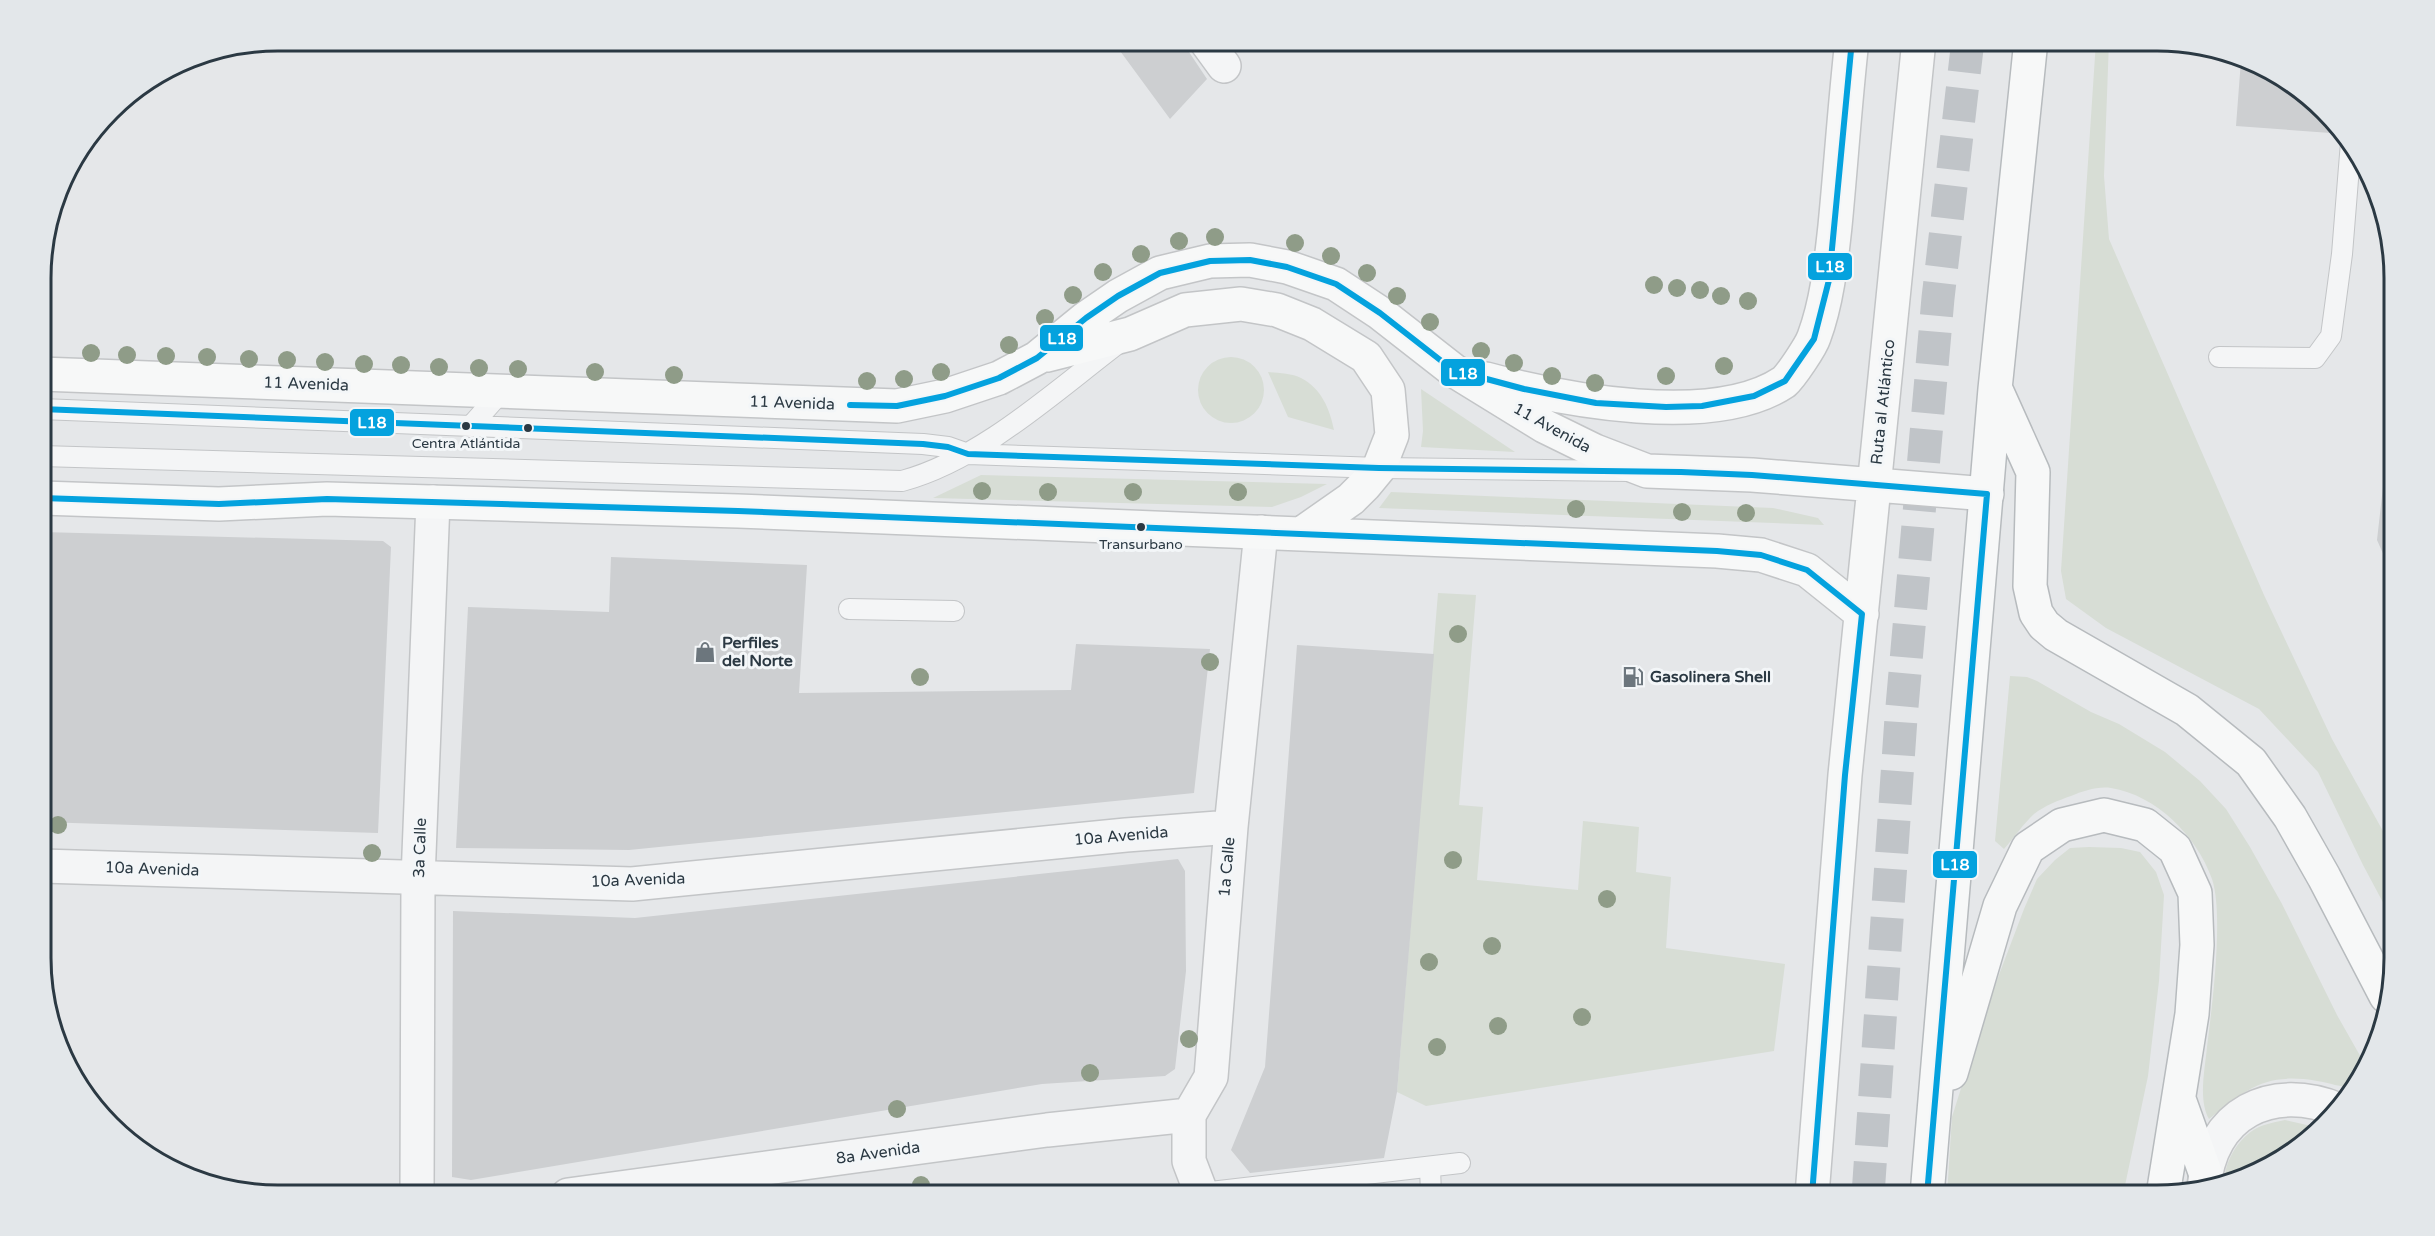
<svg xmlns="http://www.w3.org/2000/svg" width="2435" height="1236" font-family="'Varela Round',sans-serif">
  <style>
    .green { fill: #d7ddd5 }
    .building { fill: #cdcfd1 }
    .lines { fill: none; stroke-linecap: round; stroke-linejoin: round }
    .trunk-tunnel { stroke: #c0c4c8; stroke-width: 33; stroke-dasharray: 33 16; stroke-linecap: butt }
    .service-casing { stroke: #c3c5c7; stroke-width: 22 }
    .minor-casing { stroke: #c3c5c7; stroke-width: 36 }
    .secondary-casing { stroke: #c3c5c7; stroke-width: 36 }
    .trunk-casing { stroke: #b7bbbe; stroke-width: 36 }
    .service { stroke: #f4f5f6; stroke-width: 20 }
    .minor { stroke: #f4f5f6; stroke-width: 33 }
    .secondary { stroke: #f7f8f8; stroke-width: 33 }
    .trunk { stroke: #f7f8f8; stroke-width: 33 }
    .bus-1-casing { stroke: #f3f6f8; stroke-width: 10 }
    .bus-1 { stroke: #04a2de; stroke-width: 6 }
    .tree { fill: #8f9c88 }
    .bus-dot { fill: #2b3943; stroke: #f3f6f8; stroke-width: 2 }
    .labels { text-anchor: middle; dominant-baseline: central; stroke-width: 6; stroke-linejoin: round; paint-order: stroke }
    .bus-label { font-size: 14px; fill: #2b3943; stroke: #f3f6f8 }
    .street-label { font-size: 16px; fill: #2b3943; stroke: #f3f6f8 }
    .poi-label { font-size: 16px; font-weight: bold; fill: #2b3943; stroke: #f3f6f8; text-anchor: start }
    .rim { fill: none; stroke: #2b3943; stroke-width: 3 }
    .line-badge { stroke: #f3f6f8; stroke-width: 2 }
    .badge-label { font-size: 16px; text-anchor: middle; font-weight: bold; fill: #fff }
  </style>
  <rect width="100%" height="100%" fill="#e5e7e9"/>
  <path class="green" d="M2096 41H2109L2104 176 2109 239 2264 595 2332 739 2394 851V923L2363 865 2318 772 2259 709 2106 628 2066 599 2061 571Z
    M1198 390a33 33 0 1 1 66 0a33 33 0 1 1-66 0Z
    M1268 372C1278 373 1292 373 1301 378 1321 388 1330 409 1334 430L1288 417Z
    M1421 389 1515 452 1421 447 1423 431Z
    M981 475 1327 484 1301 497 1272 507 933 498Z
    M1391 492 1773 508 1818 518 1824 525 1379 508Z
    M1438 593 1476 595 1459 805 1483 807 1477 880 1578 890 1583 821 1639 827 1636 872 1671 877 1666 948 1785 964 1774 1051 1426 1106 1397 1092Z
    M2010 676 2027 677 2037 681 2091 712 2119 724 2165 752 2200 781 2226 809 2250 847 2282 904 2337 1015 2367 1068 2353 1088C2340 1087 2330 1083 2317 1081 2265 1072 2247 1089 2209 1119 2198 1100 2205 1069 2207 1047 2212 1007 2224 915 2212 879 2197 836 2156 795 2111 788 2098 786 2083 791 2071 796 2059 800 2044 806 2034 814 2023 824 2014 838 2004 849L1995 841Z
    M2089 847 2121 848 2140 852 2156 872 2164 895 2159 981 2148 1076 2123 1195H1947L1952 1117 1986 1009 2024 909 2037 879 2055 860 2070 848Z
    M2285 1120 2320 1128 2289 1156 2233 1183 2225 1185C2222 1164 2239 1137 2257 1128 2265 1124 2276 1122 2285 1120Z"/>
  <path class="building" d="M1112 40H1181L1207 79 1170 119Z
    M2241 60 2262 65 2313 99 2344 134 2236 126Z
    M2389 434 2393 435V576L2377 540Z
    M42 532 383 541 391 547 378 833 42 822Z
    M611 557 807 565 799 693 1071 690 1076 644 1210 649 1194 793 629 850 456 848 468 607 609 612Z
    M1297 645 1434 654 1397 1092 1384 1158 1250 1173 1231 1150 1265 1067Z
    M1178 859 1185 871 1186 971 1175 1069 1165 1076 1042 1084 471 1180 452 1177 453 911 635 918Z"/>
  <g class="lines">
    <path class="trunk-tunnel" d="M1868 1195 1901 718 1938 298 1968 40"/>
    <defs>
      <path id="service" d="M2219 357 2315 358 2331 336 2342 254 2351 142
        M41 409 923 444 948 447 968 454 1379 468 1629 471
        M470 427 502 391
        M41 456 902 481C980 460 1053 393 1116 345
        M849 609 954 611
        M1430 1167 1431 1195
        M1202 1193 1460 1163"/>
      <path id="minor" d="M1205 40 1224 66
        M42 866 632 884 1126 835 1231 827
        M2204 1189C2209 1113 2272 1082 2339 1110
        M417 1195 418 879 433 502
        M568 1195 1047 1130 1189 1115
        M1202 1195 1189 1161V1115L1211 1077 1231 827 1261 532"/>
      <path id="secondary" d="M1047 355 1130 334 1185 310 1241 304 1277 310 1312 324 1366 357 1388 390 1392 435 1379 468 1365 485 1351 499 1301 534
        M41 374 897 406 945 396 999 378 1037 358 1086 318 1118 296 1160 273 1210 261 1250 260 1287 267 1336 284 1380 313 1453 370 1544 426 1595 451 1647 471 1752 475 1987 494
        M1486 379C1563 400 1714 429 1784 382 1791 376 1811 346 1814 337 1827 302 1831 263 1835 226 1841 164 1845 102 1852 40
        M42 498 219 504 327 499 738 511 1717 551 1761 555 1807 570 1862 614
        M1812 1195 1845 775 1919 40"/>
      <path id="trunk" d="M1997 392 2033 472 2030 586 2036 613 2044 625 2056 635 2187 710 2251 762 2290 817 2324 877 2386 996
        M1951 1073 2000 906 2028 848 2062 825 2104 815 2145 825 2175 849 2195 893 2197 945 2192 1014 2163 1195
        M2180 1102 2205 1172
        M1927 1195 1995 389 2031 40"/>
    </defs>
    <use href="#service" class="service-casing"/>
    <use href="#minor" class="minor-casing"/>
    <use href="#secondary" class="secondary-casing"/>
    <use href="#trunk" class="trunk-casing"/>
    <use href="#service" class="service"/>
    <use href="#minor" class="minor"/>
    <use href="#secondary" class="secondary"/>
    <use href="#trunk" class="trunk"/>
    <defs>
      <path id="bus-1" d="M850 405 897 406 945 396 999 378 1037 358 1086 318 1118 296 1160 273 1210 261 1250 260 1287 267 1336 284 1380 313 1453 370 1524 389 1596 403 1666 407 1702 406 1754 396 1785 381 1814 339 1829 280 1852 40
        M41 409 923 444 948 447 968 454 1379 468 1681 472 1752 475 1987 494 1927 1195
        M42 498 219 504 327 499 738 511 1717 551 1761 555 1807 570 1862 614 1845 775 1812 1195"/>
    </defs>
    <use href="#bus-1" class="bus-1-casing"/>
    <use href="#bus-1" class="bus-1"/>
  </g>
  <g class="tree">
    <circle cx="1215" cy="237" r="9"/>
    <circle cx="1179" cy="241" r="9"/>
    <circle cx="1295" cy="243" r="9"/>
    <circle cx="1141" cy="254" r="9"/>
    <circle cx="1331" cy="256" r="9"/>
    <circle cx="1103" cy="272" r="9"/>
    <circle cx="1367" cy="273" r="9"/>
    <circle cx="1654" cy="285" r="9"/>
    <circle cx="1677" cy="288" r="9"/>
    <circle cx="1700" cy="290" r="9"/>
    <circle cx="1073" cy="295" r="9"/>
    <circle cx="1397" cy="296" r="9"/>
    <circle cx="1721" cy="296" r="9"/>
    <circle cx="1748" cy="301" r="9"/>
    <circle cx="1045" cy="318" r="9"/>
    <circle cx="1430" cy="322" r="9"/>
    <circle cx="1009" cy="345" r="9"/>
    <circle cx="1481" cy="351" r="9"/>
    <circle cx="91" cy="353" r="9"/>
    <circle cx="127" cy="355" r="9"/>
    <circle cx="166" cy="356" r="9"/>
    <circle cx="207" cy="357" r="9"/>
    <circle cx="249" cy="359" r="9"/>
    <circle cx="287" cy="360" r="9"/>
    <circle cx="325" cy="362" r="9"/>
    <circle cx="1514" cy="363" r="9"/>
    <circle cx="364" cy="364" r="9"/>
    <circle cx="401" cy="365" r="9"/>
    <circle cx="1724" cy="366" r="9"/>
    <circle cx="439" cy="367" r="9"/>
    <circle cx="479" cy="368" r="9"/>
    <circle cx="518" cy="369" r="9"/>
    <circle cx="595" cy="372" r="9"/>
    <circle cx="941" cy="372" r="9"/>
    <circle cx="674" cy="375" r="9"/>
    <circle cx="1552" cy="376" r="9"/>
    <circle cx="1666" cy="376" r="9"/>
    <circle cx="904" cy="379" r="9"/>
    <circle cx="867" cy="381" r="9"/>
    <circle cx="1595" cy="383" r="9"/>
    <circle cx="982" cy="491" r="9"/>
    <circle cx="1048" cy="492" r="9"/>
    <circle cx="1133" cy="492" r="9"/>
    <circle cx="1238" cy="492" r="9"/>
    <circle cx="1576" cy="509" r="9"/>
    <circle cx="1682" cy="512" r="9"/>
    <circle cx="1746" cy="513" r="9"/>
    <circle cx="1458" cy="634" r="9"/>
    <circle cx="1210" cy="662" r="9"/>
    <circle cx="920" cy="677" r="9"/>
    <circle cx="58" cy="825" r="9"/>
    <circle cx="372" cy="853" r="9"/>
    <circle cx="1453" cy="860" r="9"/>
    <circle cx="1607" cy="899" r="9"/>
    <circle cx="1492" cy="946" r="9"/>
    <circle cx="1429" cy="962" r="9"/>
    <circle cx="1582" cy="1017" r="9"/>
    <circle cx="1498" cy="1026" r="9"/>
    <circle cx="1189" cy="1039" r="9"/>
    <circle cx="1437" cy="1047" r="9"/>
    <circle cx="1090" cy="1073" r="9"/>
    <circle cx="897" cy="1109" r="9"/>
    <circle cx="921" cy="1185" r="9"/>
  </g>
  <defs>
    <symbol id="shop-bare" viewBox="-9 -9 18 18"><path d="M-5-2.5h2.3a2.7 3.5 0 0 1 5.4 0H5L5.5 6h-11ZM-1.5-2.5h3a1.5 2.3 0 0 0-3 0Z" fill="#6c767d" stroke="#f3f6f8" stroke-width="2.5" paint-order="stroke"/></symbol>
    <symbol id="fuel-bare" viewBox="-9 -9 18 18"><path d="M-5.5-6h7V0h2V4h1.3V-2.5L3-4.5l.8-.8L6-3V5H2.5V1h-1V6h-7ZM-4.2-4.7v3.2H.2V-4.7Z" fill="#6c767d" stroke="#f3f6f8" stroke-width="2.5" paint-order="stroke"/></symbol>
  </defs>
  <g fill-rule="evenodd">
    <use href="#shop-bare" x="690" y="637" width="30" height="30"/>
    <use href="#fuel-bare" x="1618" y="662" width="30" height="30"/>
  </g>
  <g class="bus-dot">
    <circle cx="466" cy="426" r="5"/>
    <circle cx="528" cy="428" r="5"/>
    <circle cx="1141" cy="527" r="5"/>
  </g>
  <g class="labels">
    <g class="bus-label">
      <text x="466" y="443">Centra Atlántida</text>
      <text x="1141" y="544">Transurbano</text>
    </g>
    <g class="street-label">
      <text transform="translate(306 384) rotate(2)">11 Avenida</text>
      <text transform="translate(1883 402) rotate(-84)">Ruta al Atlántico</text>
      <text transform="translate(792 403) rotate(2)">11 Avenida</text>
      <text transform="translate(1552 428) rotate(29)">11 Avenida</text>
      <text transform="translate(1121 836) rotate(-5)">10a Avenida</text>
      <text transform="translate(420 848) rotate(-88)">3a Calle</text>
      <text transform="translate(1227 867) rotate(-85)">1a Calle</text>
      <text transform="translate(152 869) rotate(2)">10a Avenida</text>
      <text transform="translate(638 880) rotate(-2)">10a Avenida</text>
      <text transform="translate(878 1153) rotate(-8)">8a Avenida</text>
    </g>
    <g class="poi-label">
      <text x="722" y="643">Perfiles<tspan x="722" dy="18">del Norte</tspan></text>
      <text x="1650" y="677">Gasolinera Shell</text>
    </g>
  </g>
  <path d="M0 0H2435V1236H0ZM278 51H2157A227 227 0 0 1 2384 278V958A227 227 0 0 1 2157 1185H278A227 227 0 0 1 51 958V278A227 227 0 0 1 278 51Z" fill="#e3e7ea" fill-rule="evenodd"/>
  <path class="rim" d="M278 51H2157A227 227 0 0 1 2384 278V958A227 227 0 0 1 2157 1185H278A227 227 0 0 1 51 958V278A227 227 0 0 1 278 51Z"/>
  <g class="line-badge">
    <rect x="1807" y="252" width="46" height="29" rx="6" fill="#04a2de"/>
    <rect x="1039" y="324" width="45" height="28" rx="6" fill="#04a2de"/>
    <rect x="1440" y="358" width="46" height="29" rx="6" fill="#04a2de"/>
    <rect x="349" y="408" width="46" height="29" rx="6" fill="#04a2de"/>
    <rect x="1932" y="850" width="46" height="29" rx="6" fill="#04a2de"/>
  </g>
  <g class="badge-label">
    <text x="1830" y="272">L18</text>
    <text x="1062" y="344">L18</text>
    <text x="1463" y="379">L18</text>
    <text x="372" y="428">L18</text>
    <text x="1955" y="870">L18</text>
  </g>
</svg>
